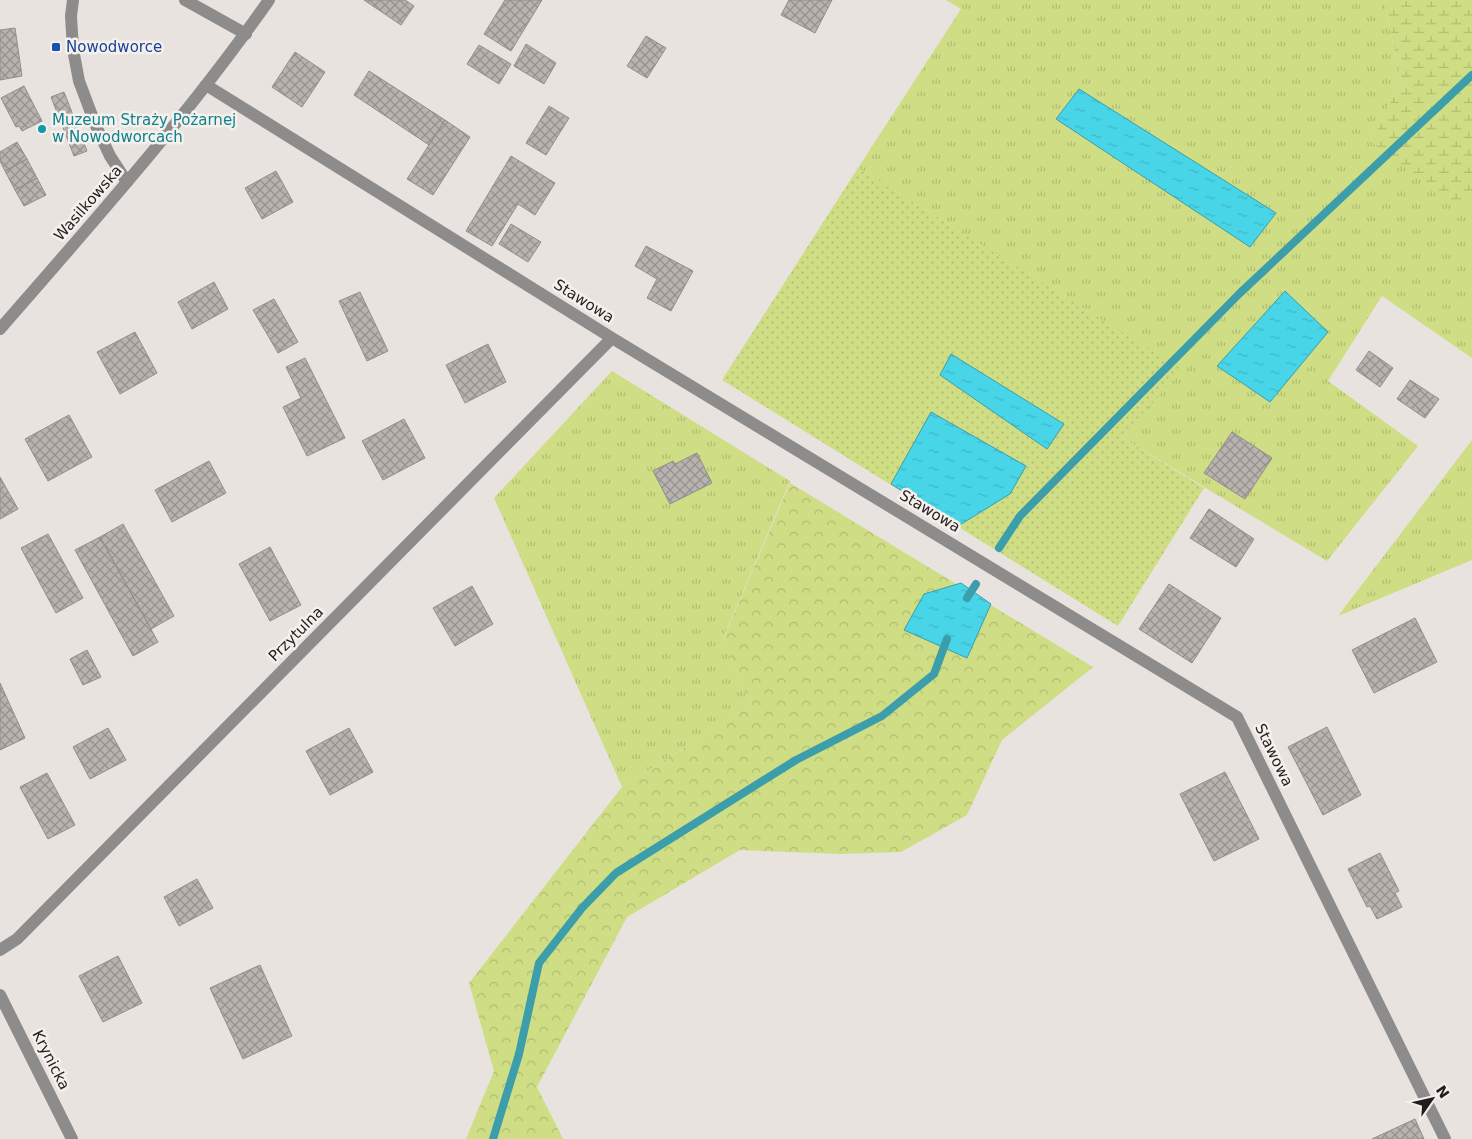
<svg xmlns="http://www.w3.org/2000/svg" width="1472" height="1139" font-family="'DejaVu Sans',sans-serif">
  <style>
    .grass { fill: url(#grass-tufts) }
    .forest { fill: url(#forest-crowns) }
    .wetland { fill: url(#wetland-marsh) }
    .garden { fill: url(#garden-dots) }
    .water { fill: url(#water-ripples); stroke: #3c9eab }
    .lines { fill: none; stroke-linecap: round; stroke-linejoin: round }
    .stream { stroke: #3c9eab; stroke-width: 8 }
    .building { fill: url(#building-cross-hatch); stroke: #938e8a }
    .service { stroke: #8e8b8b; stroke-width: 12 }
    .minor { stroke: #8e8b8b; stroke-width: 12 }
    .tertiary { stroke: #8e8b8b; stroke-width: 12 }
    .transit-dot { fill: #1a4fb4; stroke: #f6f0ec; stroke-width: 2 }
    .culture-dot { fill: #0f9aa8; stroke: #f6f0ec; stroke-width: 2 }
    .labels { text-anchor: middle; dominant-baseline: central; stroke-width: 5; stroke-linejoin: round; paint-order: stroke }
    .transit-label { font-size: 15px; fill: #164399; stroke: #f6f0ec; text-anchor: start }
    .culture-label { font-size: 15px; fill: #0d838f; stroke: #f6f0ec; text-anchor: start }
    .street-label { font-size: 15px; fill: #201e1d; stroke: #f6f0ec }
  </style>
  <defs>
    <pattern id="grass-tufts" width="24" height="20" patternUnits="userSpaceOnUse" patternTransform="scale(1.25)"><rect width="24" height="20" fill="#cfdd84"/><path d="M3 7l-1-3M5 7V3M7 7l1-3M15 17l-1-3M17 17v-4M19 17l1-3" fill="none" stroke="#b1bd72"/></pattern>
    <pattern id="forest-crowns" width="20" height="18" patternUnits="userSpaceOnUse" patternTransform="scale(1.25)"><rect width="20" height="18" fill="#cfdd84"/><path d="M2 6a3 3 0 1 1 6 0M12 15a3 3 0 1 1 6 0" fill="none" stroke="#b1bd72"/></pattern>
    <pattern id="wetland-marsh" width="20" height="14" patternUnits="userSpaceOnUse" patternTransform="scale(1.25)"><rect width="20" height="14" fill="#cfdd84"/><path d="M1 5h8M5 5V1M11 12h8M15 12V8" fill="none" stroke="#b1bd72"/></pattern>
    <pattern id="garden-dots" width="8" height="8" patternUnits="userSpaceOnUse" patternTransform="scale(1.25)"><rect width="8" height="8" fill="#cfdd84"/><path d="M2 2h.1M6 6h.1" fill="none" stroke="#b1bd72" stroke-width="1.8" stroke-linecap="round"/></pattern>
    <pattern id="water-ripples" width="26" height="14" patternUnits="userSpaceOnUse" patternTransform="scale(1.25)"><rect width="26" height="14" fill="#48d5e8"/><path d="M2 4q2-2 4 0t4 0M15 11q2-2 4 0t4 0" fill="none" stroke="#3fb6c7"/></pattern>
    <pattern id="building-cross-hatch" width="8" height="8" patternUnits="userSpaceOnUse" patternTransform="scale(1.25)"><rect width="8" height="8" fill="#b8b3af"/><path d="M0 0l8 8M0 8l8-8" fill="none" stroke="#95918e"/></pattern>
  </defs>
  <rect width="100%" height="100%" fill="#e9e3df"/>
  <path class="grass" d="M946 0H1384L1401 80 1371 142 1472 198V358L1382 296 1328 381 1418 446 1327 561 1121 437 1182 370 858 168 961 9Z
    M612 371 790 481 722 641 752 705 622 787 494 498Z
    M1472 440V560L1338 616Z"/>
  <path class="forest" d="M790 483 1093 667 1002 740 967 815 901 852 840 854 740 850 627 917 537 1087 563 1139H466L494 1071 469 983 622 787 752 705 722 642Z"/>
  <path class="wetland" d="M1384 0H1472V198L1460 208 1371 142 1401 80Z"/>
  <path class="garden" d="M858 168 1183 370 1121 437 1204 488 1118 626 722 380Z"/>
  <path class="water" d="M1079 89 1276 213 1250 247 1056 119Z
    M1285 291 1328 332 1270 402 1217 366Z
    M951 354 1064 424 1047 449 940 375Z
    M931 412 1026 466 1010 494 958 526 891 484Z
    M961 583 991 604 967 658 904 630 924 594Z"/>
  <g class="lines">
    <path class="stream" d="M999 548 1020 516 1240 293 1472 75
      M967 598 976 584
      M493 1139 519 1054 539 963 582 908 616 873 796 760 882 716 934 674 947 639"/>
  </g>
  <path class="building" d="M364 0H405L414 6 401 25Z
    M505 0H542L511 51 484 34Z
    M789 0H832L815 33 781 15Z
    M15 28 22 76 0 80V30Z
    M646 36 666 48 647 78 627 66Z
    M526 44 556 63 544 84 514 66Z
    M479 45 511 64 499 84 467 64Z
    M295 52 325 72 302 107 272 87Z
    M369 71 445 120 429 145 354 95Z
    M24 86 42 121 22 131 19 126 16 127 1 98Z
    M64 92 87 151 74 156 51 97Z
    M549 106 569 118 546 155 526 143Z
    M445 120 470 137 433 195 407 179Z
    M17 142 27 159 5 171 0 161V152Z
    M511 156 555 183 535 215 518 204 492 246 466 231Z
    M27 159 37 178 15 190 5 171Z
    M276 171 293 202 262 219 245 188Z
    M37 178 46 195 24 206 15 190Z
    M511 224 541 242 528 262 499 244Z
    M646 246 693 271 671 311 647 298 657 279 635 266Z
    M214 282 228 309 192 329 178 302Z
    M360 292 388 351 367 361 339 301Z
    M274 299 298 342 278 353 253 310Z
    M135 332 157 373 120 394 97 352Z
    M488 344 506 382 465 403 446 365Z
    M1369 351 1393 368 1380 387 1356 370Z
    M305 358 345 438 307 456 283 407 301 398 286 367Z
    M1410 380 1439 399 1425 418 1397 399Z
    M69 415 92 457 48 481 25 439Z
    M404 419 425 458 383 480 362 441Z
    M1232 432 1272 458 1245 499 1204 473Z
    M697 453 712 483 670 504 653 471 673 461 675 464Z
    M209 461 226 493 172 522 155 490Z
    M0 477 18 509 0 519Z
    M1209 509 1254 539 1236 567 1190 538Z
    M123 524 174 616 151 629 100 537Z
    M48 534 83 598 56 613 21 548Z
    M100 537 158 642 133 656 75 550Z
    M270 547 301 605 270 621 239 564Z
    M1169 584 1221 618 1192 663 1139 629Z
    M472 586 493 624 455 646 433 608Z
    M1415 618 1437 662 1374 693 1352 650Z
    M87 650 101 677 83 685 70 659Z
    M0 683 25 738 0 750Z
    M1327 727 1361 795 1323 815 1288 747Z
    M108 728 126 760 90 779 73 747Z
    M349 728 373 772 330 795 306 751Z
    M1225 772 1259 839 1214 861 1180 794Z
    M47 773 75 825 48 839 20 787Z
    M1380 853 1399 891 1395 893 1402 907 1377 919 1370 906 1367 907 1348 869Z
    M197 879 213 908 179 926 164 897Z
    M118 956 142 1003 103 1022 79 976Z
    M260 965 292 1036 243 1059 210 988Z
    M1415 1119 1424 1139H1372Z"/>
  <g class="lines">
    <path class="service" d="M73 0 71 16 73 49 79 81 96 126 110 156 127 182"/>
    <path class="minor" d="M185 0 246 34
      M206 85 612 338 1237 717 1445 1139
      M0 950 17 939 612 338
      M0 995 72 1139"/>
    <path class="tertiary" d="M0 329C93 222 188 116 269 0"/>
  </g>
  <rect class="transit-dot" x="51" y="42" width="10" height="10" rx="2.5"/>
  <circle class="culture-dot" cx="42" cy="129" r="5"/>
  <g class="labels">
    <g class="transit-label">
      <text x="66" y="47">Nowodworce</text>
    </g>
    <g class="culture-label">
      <text x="52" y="120">Muzeum Straży Pożarnej<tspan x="52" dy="17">w Nowodworcach</tspan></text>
    </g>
    <g class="street-label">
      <text transform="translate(88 203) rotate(-49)">Wasilkowska</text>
      <text transform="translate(584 301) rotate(32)">Stawowa</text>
      <text transform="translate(930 511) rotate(31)">Stawowa</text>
      <text transform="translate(296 634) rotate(-45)">Przytulna</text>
      <text transform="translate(1274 755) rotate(64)">Stawowa</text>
      <text transform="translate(51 1060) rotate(63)">Krynicka</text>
    </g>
  </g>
  <g transform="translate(1432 1099) rotate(56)" stroke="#f6f0ec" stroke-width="4" paint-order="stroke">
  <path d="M0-4L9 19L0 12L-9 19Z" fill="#201e1d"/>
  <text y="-8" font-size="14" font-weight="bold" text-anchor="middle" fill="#201e1d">N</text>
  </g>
</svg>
